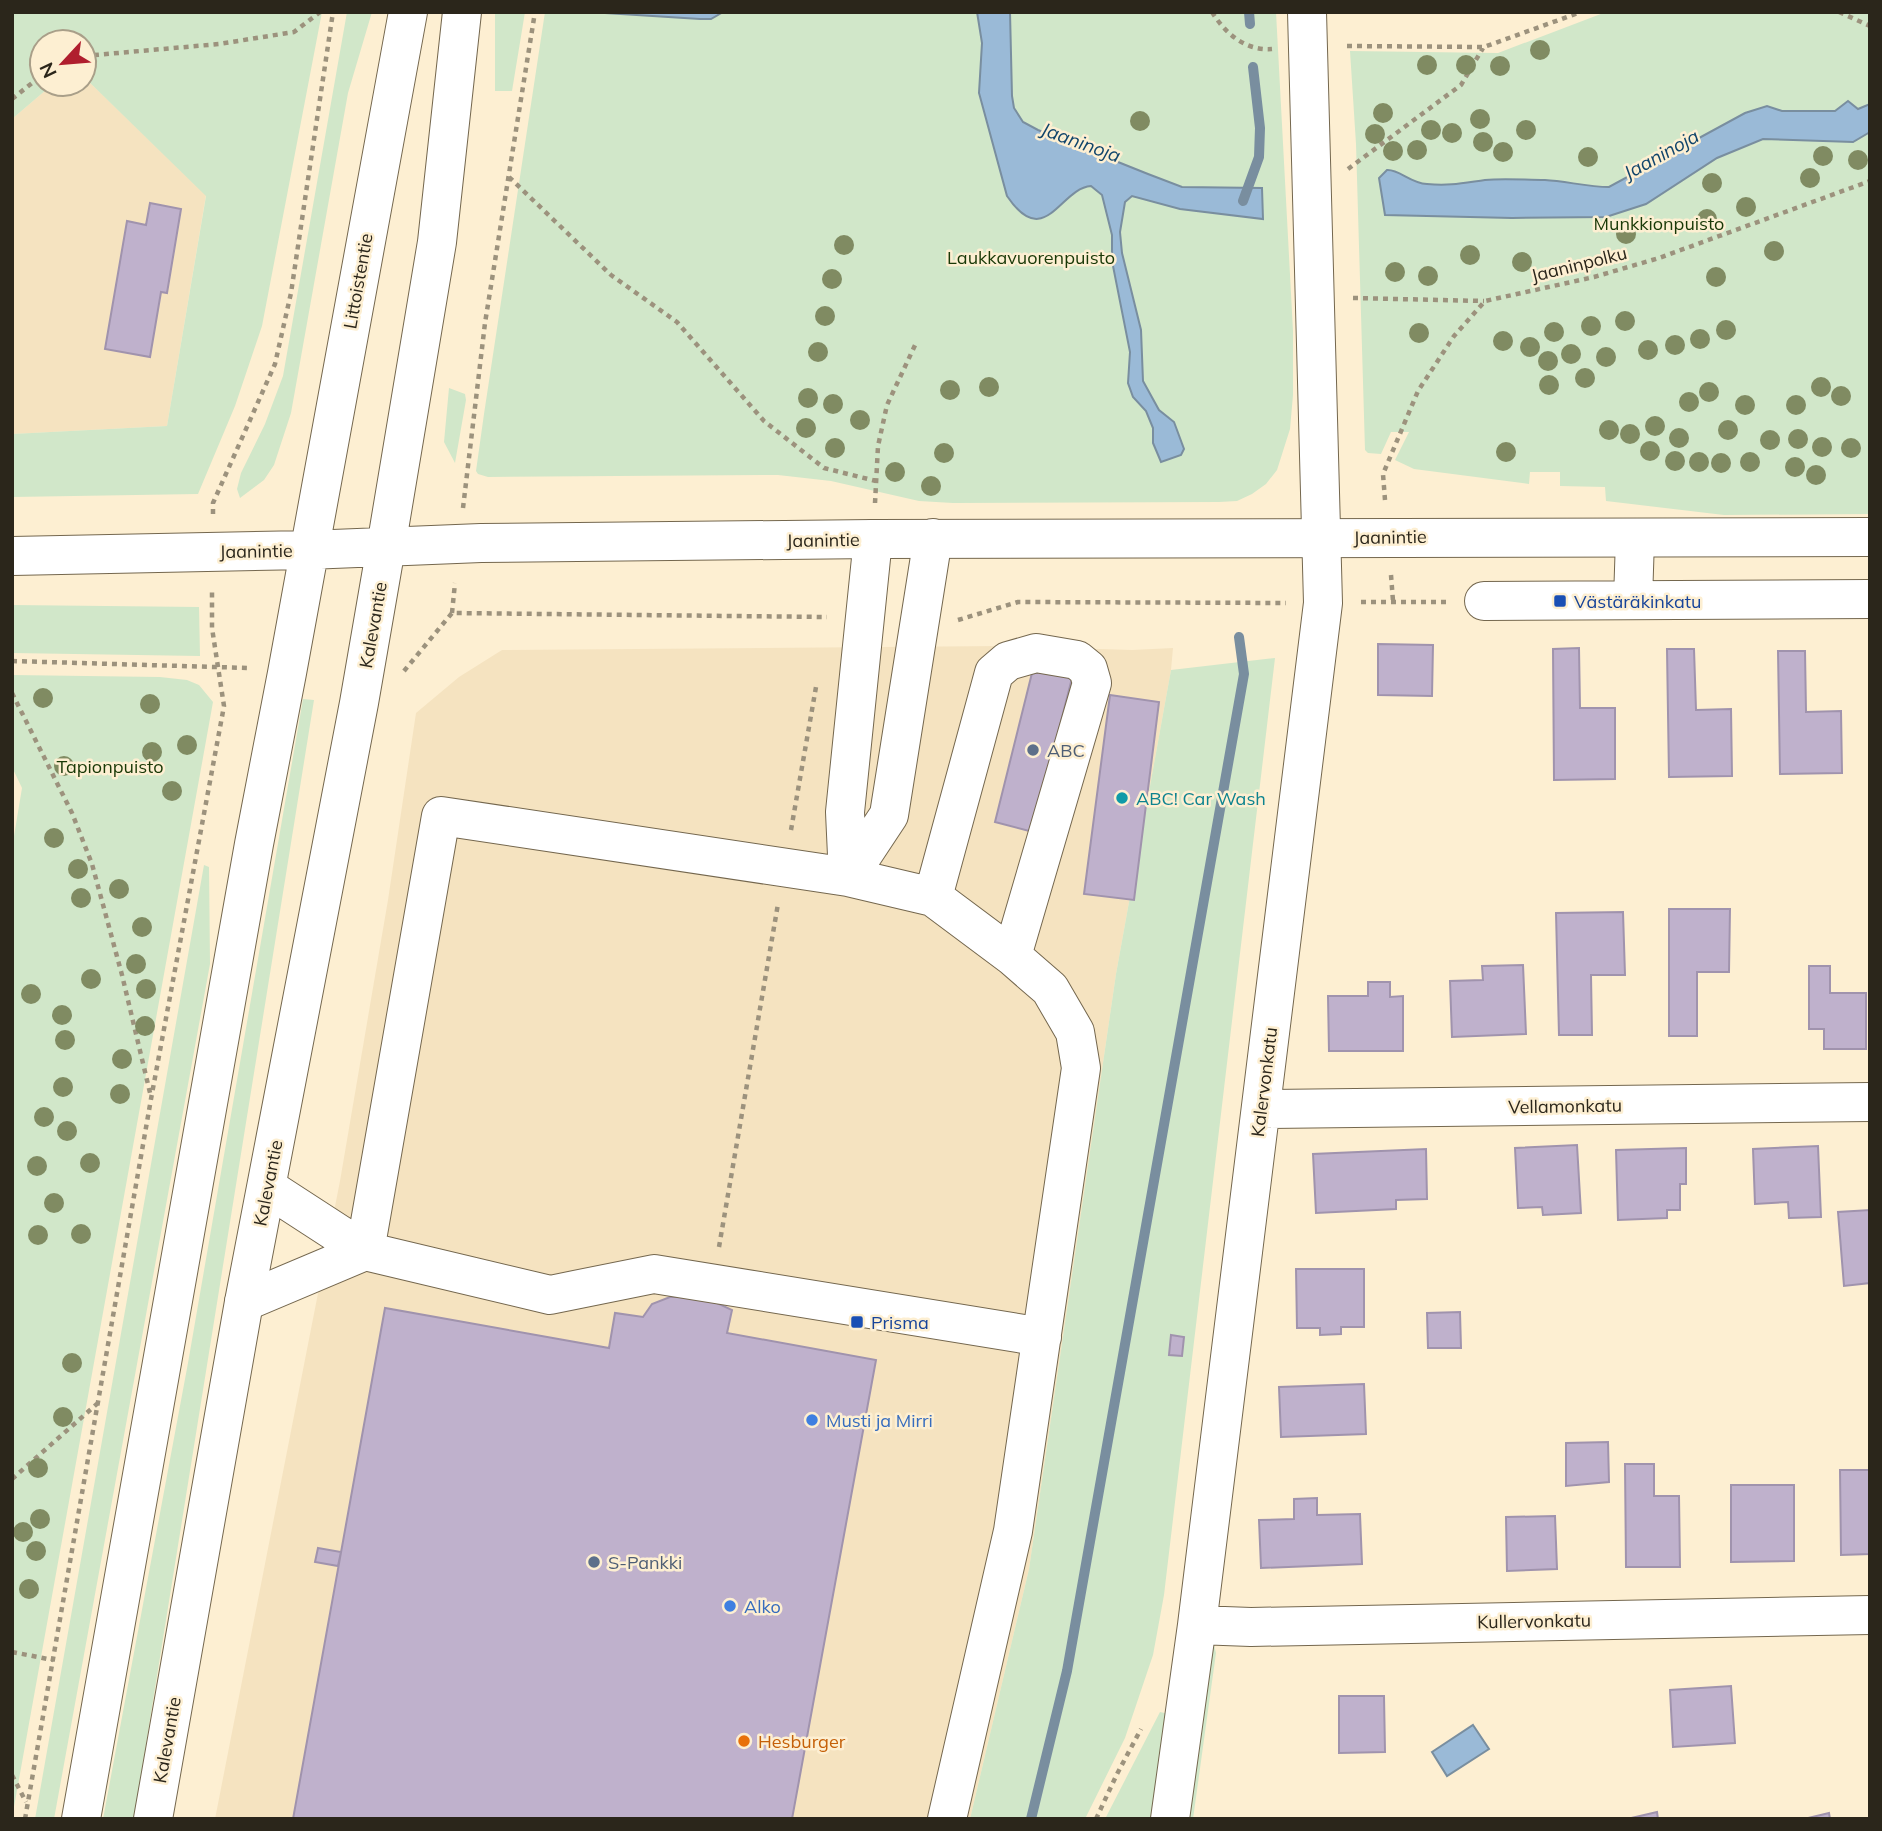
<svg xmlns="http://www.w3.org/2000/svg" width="1882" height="1831" font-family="Mulish,sans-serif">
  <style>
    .built { fill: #f5e3c0 }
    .green { fill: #d1e7c9 }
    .water { fill: #9abad7; stroke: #798e9f; stroke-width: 2 }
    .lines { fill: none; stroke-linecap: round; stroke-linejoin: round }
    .stream { stroke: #798e9f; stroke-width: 10 }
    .building { fill: #bfb1cc; stroke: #a093ad; stroke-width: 2 }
    .minor-casing { stroke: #74674e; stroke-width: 40 }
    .major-casing { stroke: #74674e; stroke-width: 40 }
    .path { stroke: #9c927d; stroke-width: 4.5; stroke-dasharray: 5 5; stroke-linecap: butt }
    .minor { stroke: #fff; stroke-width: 38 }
    .major { stroke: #fff; stroke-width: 38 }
    .tree { fill: #808b62 }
    .transit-dot { fill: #1a4fb4; stroke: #fdefd2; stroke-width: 2.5 }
    .service-dot { fill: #5c6f8a; stroke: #fdefd2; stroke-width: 2.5 }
    .culture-dot { fill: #0f9aa8; stroke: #fdefd2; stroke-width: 2.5 }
    .shop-dot { fill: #3f7fe0; stroke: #fdefd2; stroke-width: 2.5 }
    .food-dot { fill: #e8710a; stroke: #fdefd2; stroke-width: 2.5 }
    .labels { text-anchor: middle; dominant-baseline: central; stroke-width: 5; stroke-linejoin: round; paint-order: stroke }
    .park-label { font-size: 18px; fill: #193907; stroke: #fdefd2 }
    .street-label { font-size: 18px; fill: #2b261b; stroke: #fdefd2 }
    .transit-label { font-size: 18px; fill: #164399; stroke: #fdefd2; text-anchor: start }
    .service-label { font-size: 18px; fill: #4e5e75; stroke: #fdefd2; text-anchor: start }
    .culture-label { font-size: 18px; fill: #0d838f; stroke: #fdefd2; text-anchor: start }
    .shop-label { font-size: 18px; fill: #366cbe; stroke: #fdefd2; text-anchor: start }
    .food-label { font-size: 18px; fill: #c56008; stroke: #fdefd2; text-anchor: start }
    .water-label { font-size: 19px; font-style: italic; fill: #11456b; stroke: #fdefd2 }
  </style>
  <rect width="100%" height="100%" fill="#fdefd2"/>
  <path class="built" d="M84 77 206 195 167 426 12 434V119L53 84H84Z
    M1002 646 1132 650 1173 648 1171 670 1116 974 1029 1569 970 1819H215L340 1181 388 900 416 713 459 677 502 650Z"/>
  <path class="green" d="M12 12H322L262 326 235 406 198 494 12 497V434L167 426 206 196 84 77V42H42V84H53L12 119Z
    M347 12H372L348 93 291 413 274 465 264 480 240 498 237 489 241 473 265 424 283 376Z
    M495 12H525L512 91H495Z
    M545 12H1276L1293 331V395L1290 429 1277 470 1266 484 1252 494 1237 501 1219 502 953 503 919 501 831 481 778 475 488 477 478 474 476 471 484 414Z
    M1606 12H1870V514L1724 515 1606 501 1605 487 1560 486V472H1530L1529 484 1414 469 1395 460 1409 432H1391L1381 454 1368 453 1365 450 1356 144 1350 51 1498 53Z
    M449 388 465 394 466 400 455 463 444 442Z
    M12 605 199 607 200 656 12 653Z
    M1275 658 1164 1595 1153 1655 1125 1738 1085 1819H970L1029 1569 1116 974 1171 670Z
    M12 675 160 677 187 680 199 685 213 702 12 1818V848L22 788 12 767Z
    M303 699 314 700 134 1819H103L188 1363Z
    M204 865 209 867 210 964 54 1819H35Z
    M1213 1641 1216 1653 1193 1819H1178Z
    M1160 1712 1169 1714 1158 1819H1105Z"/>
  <path class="water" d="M589 12H723L711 19H700Z
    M977 12H1010L1012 96 1014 108 1023 122 1038 130 1148 174 1182 187 1262 188 1263 219 1180 209 1132 196 1125 202 1120 232 1122 253 1141 330 1143 381 1159 410 1174 422 1184 449 1181 455 1161 462 1153 443V428L1146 411 1133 397 1128 383 1130 352 1112 261V235L1102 195 1091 186C1060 188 1045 252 1007 196L979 93 982 43Z
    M1848 101 1858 109 1870 104V132L1853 142 1763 139 1717 158 1646 204 1606 217 1512 218 1385 215 1379 178 1387 170C1399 169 1410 183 1427 184 1450 186 1463 183 1485 180 1504 178 1525 180 1545 180 1566 181 1587 187 1609 187L1745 113 1767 106 1782 111H1835Z
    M1473 1725 1489 1749 1447 1776 1432 1752Z"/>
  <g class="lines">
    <path class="stream" d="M1249 12 1250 24
      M1243 201 1259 157 1260 128 1253 67
      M1031 1819 1067 1671 1244 674 1239 637"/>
  </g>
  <path class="building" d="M150 203 181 209 167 293 161 292 150 357 105 349 127 221 146 225Z
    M1378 644 1433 645 1432 696 1378 695Z
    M1579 648 1580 708H1615V779L1554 780 1553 649Z
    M1667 649H1694L1696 710 1731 709 1732 776 1669 777Z
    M1778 651H1805L1806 712 1841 711 1842 773 1780 774Z
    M1033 669 1072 678 1033 832 995 822Z
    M1110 695 1159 702 1134 900 1084 894Z
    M1669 909H1730L1729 972H1697V1036H1669Z
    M1623 912 1625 975H1591L1592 1035H1559L1556 913Z
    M1523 965 1526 1034 1452 1037 1450 981 1483 980 1482 966Z
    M1809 966H1830V993H1866V1049H1824V1029H1809Z
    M1368 982H1390V997L1403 996V1051H1329L1328 996H1368Z
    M1577 1145 1581 1213 1543 1215 1542 1207 1518 1208 1515 1148Z
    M1818 1146 1821 1217 1789 1218 1788 1202 1755 1204 1753 1149Z
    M1686 1148V1184H1680V1210H1667V1218L1618 1220 1616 1150Z
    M1426 1149 1427 1199 1396 1200V1209L1316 1213 1313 1154Z
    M1870 1210V1283L1844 1286 1838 1212Z
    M1296 1269H1364V1327H1341V1334L1320 1335V1328H1297Z
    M670 1297H680L715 1302 732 1310 727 1333 876 1360 792 1819H293L385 1308 609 1348 615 1313 643 1317 652 1304Z
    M1460 1312 1461 1348H1428L1427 1313Z
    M1171 1335 1184 1337 1182 1356 1169 1355Z
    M1364 1384 1366 1434 1281 1437 1279 1387Z
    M1608 1442 1609 1482 1566 1486V1443Z
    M1625 1464H1654V1496H1679L1680 1567H1626Z
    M1840 1470H1870V1554L1841 1555Z
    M1731 1485H1794V1561L1731 1562Z
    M1317 1498V1515L1360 1514 1362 1564 1261 1568 1259 1520 1294 1519V1499Z
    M1555 1516 1557 1569 1507 1571 1506 1517Z
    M318 1548 341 1552 338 1566 315 1562Z
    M1731 1686 1735 1743 1673 1747 1670 1690Z
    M1339 1696H1384L1385 1752 1339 1753Z
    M1657 1812 1658 1819H1627Z
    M1829 1813 1830 1819H1804Z"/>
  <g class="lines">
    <defs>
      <path id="minor" d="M1633 600 1635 539
        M1484 601 1870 599
        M848 877 889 815 933 538
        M848 877 845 812 873 539
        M933 897 994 673 1008 661 1036 653 1077 660 1088 669 1092 683 1012 956
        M1261 1109 1870 1102
        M268 1188 365 1251 550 1295 654 1274 1042 1337
        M365 1251 441 816 848 877 933 897 1012 956 1050 989 1075 1032 1081 1068 1013 1531 947 1819
        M244 1302 365 1251
        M1197 1625 1251 1627 1870 1615
        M1170 1819 1197 1625 1323 603 1307 12"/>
      <path id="major" d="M12 556 308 550 481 543 873 539 1870 537
        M81 1819 254 844 287 673 408 12
        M153 1819 244 1302 359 703 386 547 437 242 462 12"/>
    </defs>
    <use href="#minor" class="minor-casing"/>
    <use href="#major" class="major-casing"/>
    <path class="path" d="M1212 12C1225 33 1245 51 1272 49
      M1839 12 1870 26
      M1347 46 1484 47 1581 12
      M84 56 219 44 294 32 320 12
      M12 99 42 75
      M1348 169 1461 85 1483 48
      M509 177 611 275 677 322 764 421 824 468 876 481
      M1353 298 1484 301
      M1385 500 1383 474 1418 391 1454 336 1485 301 1594 277 1659 258 1870 181
      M875 503 878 446 887 405 917 341
      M463 508 485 323 535 12
      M213 514V503L275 364 291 293 333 12
      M1391 575 1393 601
      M1361 602H1447
      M452 613 455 583
      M958 620 1018 602 1286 603
      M12 661 249 668
      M404 671 452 613 827 617
      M12 693 72 813 92 864 122 975 151 1097
      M791 830 816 687
      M719 1247 778 904
      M12 1479 98 1403
      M12 1652 53 1660
      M12 1775 26 1802
      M25 1819 151 1099 224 706 212 628V589
      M1096 1819 1117 1774 1141 1729"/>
    <use href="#minor" class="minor"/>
    <use href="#major" class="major"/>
  </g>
  <g class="tree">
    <circle cx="1540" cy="50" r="10"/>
    <circle cx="1427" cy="65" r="10"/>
    <circle cx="1466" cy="65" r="10"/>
    <circle cx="1500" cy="66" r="10"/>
    <circle cx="1383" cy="113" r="10"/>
    <circle cx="1480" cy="119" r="10"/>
    <circle cx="1140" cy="121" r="10"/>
    <circle cx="1431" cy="130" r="10"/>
    <circle cx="1526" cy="130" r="10"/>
    <circle cx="1452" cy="133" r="10"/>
    <circle cx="1375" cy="134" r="10"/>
    <circle cx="1483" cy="142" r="10"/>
    <circle cx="1417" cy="150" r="10"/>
    <circle cx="1393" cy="151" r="10"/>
    <circle cx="1503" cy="152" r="10"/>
    <circle cx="1823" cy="156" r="10"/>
    <circle cx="1588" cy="157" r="10"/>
    <circle cx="1858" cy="160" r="10"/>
    <circle cx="1810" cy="178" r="10"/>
    <circle cx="1712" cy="183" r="10"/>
    <circle cx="1746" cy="207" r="10"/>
    <circle cx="1707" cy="219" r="10"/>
    <circle cx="1626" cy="234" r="10"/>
    <circle cx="844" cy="245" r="10"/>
    <circle cx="1774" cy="251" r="10"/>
    <circle cx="1470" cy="255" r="10"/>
    <circle cx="1522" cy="262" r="10"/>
    <circle cx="1395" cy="272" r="10"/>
    <circle cx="1428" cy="276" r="10"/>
    <circle cx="1716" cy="277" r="10"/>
    <circle cx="832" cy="279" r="10"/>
    <circle cx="825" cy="316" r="10"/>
    <circle cx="1625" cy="321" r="10"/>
    <circle cx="1591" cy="326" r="10"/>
    <circle cx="1726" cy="330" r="10"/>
    <circle cx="1554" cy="332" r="10"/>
    <circle cx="1419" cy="333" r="10"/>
    <circle cx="1700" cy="339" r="10"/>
    <circle cx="1503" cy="341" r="10"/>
    <circle cx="1675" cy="345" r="10"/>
    <circle cx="1530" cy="347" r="10"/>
    <circle cx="1648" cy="350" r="10"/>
    <circle cx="818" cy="352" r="10"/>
    <circle cx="1571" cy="354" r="10"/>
    <circle cx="1606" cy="357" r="10"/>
    <circle cx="1548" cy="361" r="10"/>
    <circle cx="1585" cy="378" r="10"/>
    <circle cx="1549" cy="385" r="10"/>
    <circle cx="989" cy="387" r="10"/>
    <circle cx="1821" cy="387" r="10"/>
    <circle cx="950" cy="390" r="10"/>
    <circle cx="1709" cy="392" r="10"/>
    <circle cx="1841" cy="396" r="10"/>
    <circle cx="808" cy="398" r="10"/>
    <circle cx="1689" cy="402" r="10"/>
    <circle cx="833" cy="404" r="10"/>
    <circle cx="1745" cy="405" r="10"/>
    <circle cx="1796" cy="405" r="10"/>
    <circle cx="860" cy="420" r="10"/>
    <circle cx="1655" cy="426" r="10"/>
    <circle cx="806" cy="428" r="10"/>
    <circle cx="1609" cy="430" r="10"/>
    <circle cx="1728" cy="430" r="10"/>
    <circle cx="1630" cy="434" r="10"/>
    <circle cx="1679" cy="438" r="10"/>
    <circle cx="1798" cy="439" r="10"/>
    <circle cx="1770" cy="440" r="10"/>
    <circle cx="1822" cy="447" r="10"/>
    <circle cx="835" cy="448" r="10"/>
    <circle cx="1851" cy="448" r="10"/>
    <circle cx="1650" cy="451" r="10"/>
    <circle cx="1506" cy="452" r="10"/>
    <circle cx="944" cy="453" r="10"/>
    <circle cx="1675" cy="461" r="10"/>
    <circle cx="1699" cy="462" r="10"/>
    <circle cx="1750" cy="462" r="10"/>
    <circle cx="1721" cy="463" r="10"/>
    <circle cx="1795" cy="467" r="10"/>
    <circle cx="895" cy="472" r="10"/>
    <circle cx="1816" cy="475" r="10"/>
    <circle cx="931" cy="486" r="10"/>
    <circle cx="43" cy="698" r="10"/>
    <circle cx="150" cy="704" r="10"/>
    <circle cx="187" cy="745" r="10"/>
    <circle cx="152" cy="752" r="10"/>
    <circle cx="64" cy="766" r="10"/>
    <circle cx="172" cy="791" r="10"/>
    <circle cx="54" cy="838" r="10"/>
    <circle cx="78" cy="869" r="10"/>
    <circle cx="119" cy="889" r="10"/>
    <circle cx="81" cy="898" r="10"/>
    <circle cx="142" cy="927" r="10"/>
    <circle cx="136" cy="964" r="10"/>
    <circle cx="91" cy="979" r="10"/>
    <circle cx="146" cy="989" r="10"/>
    <circle cx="31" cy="994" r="10"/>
    <circle cx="62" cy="1015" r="10"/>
    <circle cx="145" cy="1026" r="10"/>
    <circle cx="65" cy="1040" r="10"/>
    <circle cx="122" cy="1059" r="10"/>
    <circle cx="63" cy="1087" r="10"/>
    <circle cx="120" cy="1094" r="10"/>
    <circle cx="44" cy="1117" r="10"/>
    <circle cx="67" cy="1131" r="10"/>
    <circle cx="90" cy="1163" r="10"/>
    <circle cx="37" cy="1166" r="10"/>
    <circle cx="54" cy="1203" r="10"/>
    <circle cx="81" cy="1234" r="10"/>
    <circle cx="38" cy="1235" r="10"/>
    <circle cx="72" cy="1363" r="10"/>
    <circle cx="63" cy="1417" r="10"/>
    <circle cx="38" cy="1468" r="10"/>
    <circle cx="40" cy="1519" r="10"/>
    <circle cx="23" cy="1532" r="10"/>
    <circle cx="36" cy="1551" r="10"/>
    <circle cx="29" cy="1589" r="10"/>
  </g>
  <g class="transit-dot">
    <rect x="1553" y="594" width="14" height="14" rx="3.5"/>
    <rect x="850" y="1315" width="14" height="14" rx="3.5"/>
  </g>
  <g class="service-dot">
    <circle cx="1033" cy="750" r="7"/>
    <circle cx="594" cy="1562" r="7"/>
  </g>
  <circle class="culture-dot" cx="1122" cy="798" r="7"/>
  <g class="shop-dot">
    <circle cx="812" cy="1420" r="7"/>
    <circle cx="730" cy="1606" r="7"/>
  </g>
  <circle class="food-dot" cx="744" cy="1741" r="7"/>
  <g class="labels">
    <g class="park-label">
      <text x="1659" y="223">Munkkionpuisto</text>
      <text x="1031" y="257">Laukkavuorenpuisto</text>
      <text x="110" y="766">Tapionpuisto</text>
    </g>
    <g class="street-label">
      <text transform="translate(1579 264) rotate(-14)">Jaaninpolku</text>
      <text transform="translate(358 281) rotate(-80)">Littoistentie</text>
      <text transform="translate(1390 537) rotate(-1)">Jaanintie</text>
      <text transform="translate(823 540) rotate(-1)">Jaanintie</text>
      <text transform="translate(256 551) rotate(-1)">Jaanintie</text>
      <text transform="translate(373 625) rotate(-80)">Kalevantie</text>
      <text transform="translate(1264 1082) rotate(-83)">Kalervonkatu</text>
      <text transform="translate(1565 1106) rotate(-1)">Vellamonkatu</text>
      <text transform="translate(268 1183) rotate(-79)">Kalevantie</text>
      <text transform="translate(1534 1621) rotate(-1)">Kullervonkatu</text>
      <text transform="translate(167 1740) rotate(-80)">Kalevantie</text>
    </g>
    <g class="transit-label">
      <text x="1574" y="601">Västäräkinkatu</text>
      <text x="871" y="1322">Prisma</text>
    </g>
    <g class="service-label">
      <text x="1047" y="750">ABC</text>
      <text x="608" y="1562">S-Pankki</text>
    </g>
    <g class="culture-label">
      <text x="1136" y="798">ABC! Car Wash</text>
    </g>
    <g class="shop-label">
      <text x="826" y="1420">Musti ja Mirri</text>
      <text x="744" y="1606">Alko</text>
    </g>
    <g class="food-label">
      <text x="758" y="1741">Hesburger</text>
    </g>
    <g class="water-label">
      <text transform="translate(1081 142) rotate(20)">Jaaninoja</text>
      <text transform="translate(1661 154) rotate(-29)">Jaaninoja</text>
    </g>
  </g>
  <rect width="1882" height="1831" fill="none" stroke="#2b261b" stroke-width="28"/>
  <g transform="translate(63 63) rotate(244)"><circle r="33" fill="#fdefd2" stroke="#a99f89" stroke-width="2"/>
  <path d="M0-5L12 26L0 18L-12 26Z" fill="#b01e2e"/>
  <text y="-10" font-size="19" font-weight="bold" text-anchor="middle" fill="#2b261b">N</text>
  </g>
</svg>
